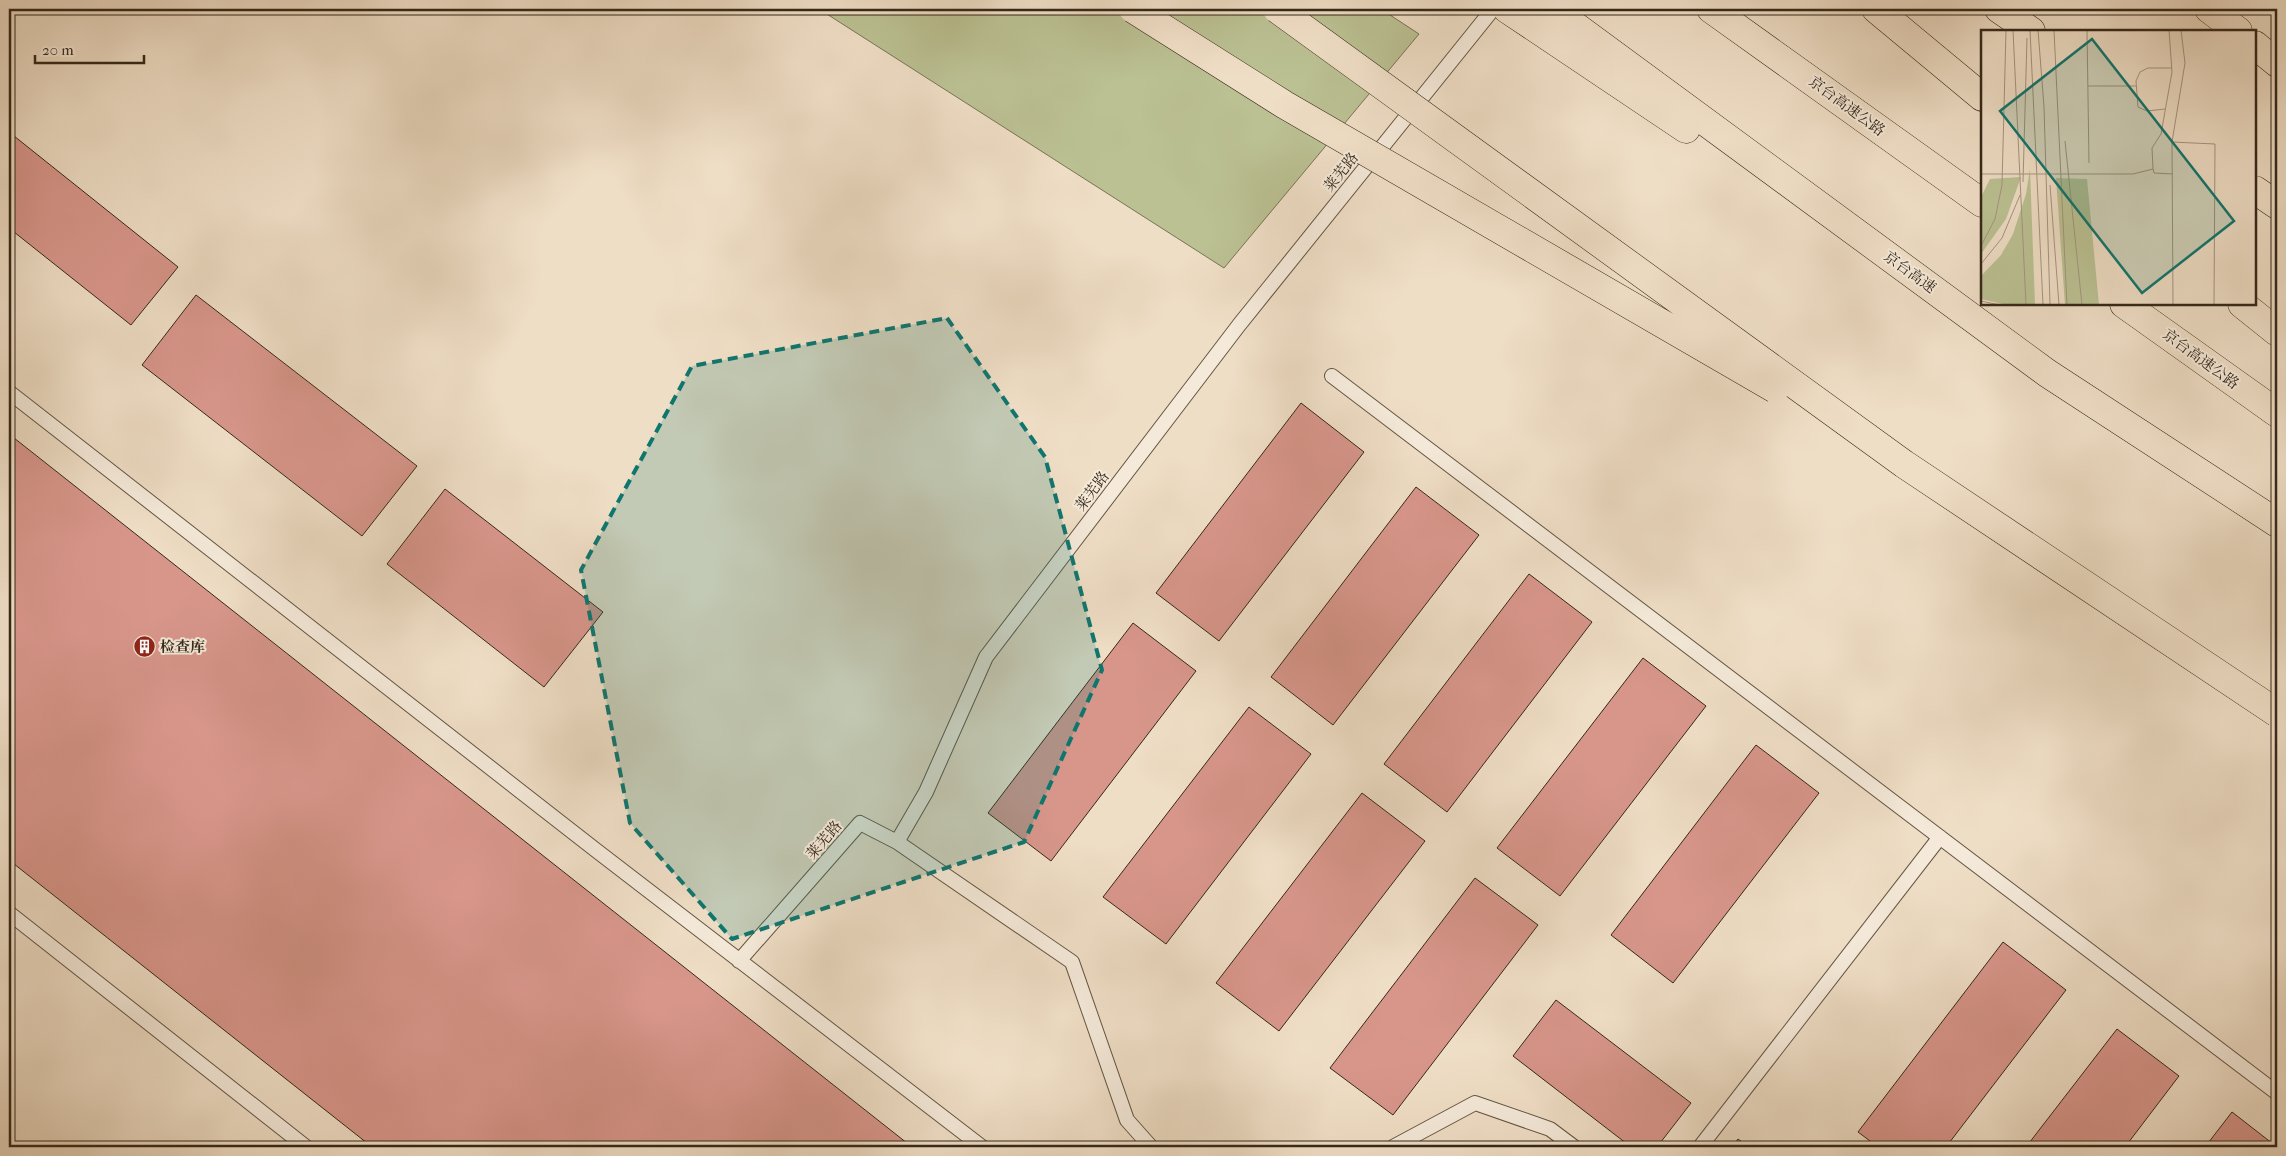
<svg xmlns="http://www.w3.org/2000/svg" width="2286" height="1156" font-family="'IM FELL French Canon','Noto Serif SC',serif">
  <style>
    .green { fill: #bbc193; stroke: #787456 }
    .building { fill: #d8968b; stroke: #352819 }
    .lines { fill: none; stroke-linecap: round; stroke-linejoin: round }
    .service-casing { stroke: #645644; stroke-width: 16 }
    .motorway-casing { stroke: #352819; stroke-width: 29 }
    .service { stroke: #f5eada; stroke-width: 14 }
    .motorway { stroke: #efdec6; stroke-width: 28 }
    .motorway-bridge-casing { stroke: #352819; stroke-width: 29; stroke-linecap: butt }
    .motorway-bridge { stroke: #efdec6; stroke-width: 28 }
    .marked { fill: #0f766e; fill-opacity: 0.2; stroke: #0f766e; stroke-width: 4; stroke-dasharray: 10 6; stroke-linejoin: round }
    .labels { text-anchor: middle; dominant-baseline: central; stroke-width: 4; stroke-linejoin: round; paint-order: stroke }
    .street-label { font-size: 15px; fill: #352819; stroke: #f5eada }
    .poi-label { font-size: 15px; font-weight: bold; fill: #352819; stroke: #f5eada; text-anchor: start }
    .inset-road { fill: none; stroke: #a59581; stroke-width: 1 }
    .view { fill: #0f766e; fill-opacity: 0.15; stroke: #0f766e; stroke-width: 2.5 }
    .inset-edge { fill: none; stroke: #352819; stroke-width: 2.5 }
  </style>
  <rect width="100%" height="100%" fill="#efdec6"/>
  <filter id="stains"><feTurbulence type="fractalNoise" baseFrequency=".004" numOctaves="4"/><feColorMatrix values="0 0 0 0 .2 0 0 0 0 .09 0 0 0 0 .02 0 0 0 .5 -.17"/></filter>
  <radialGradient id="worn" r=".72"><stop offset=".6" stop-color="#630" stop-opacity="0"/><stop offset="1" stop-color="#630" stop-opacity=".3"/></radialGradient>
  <path class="green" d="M819 9H1381L1419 34 1224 268Z"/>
  <path class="building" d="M9 132 178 267 131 325 9 228Z
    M196 295 417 466 362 536 142 365Z
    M1301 403 1364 452 1219 641 1156 593Z
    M9 434 912 1147H372L9 860Z
    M1416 487 1479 535 1333 725 1271 677Z
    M445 489 603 612 544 687 387 564Z
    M1529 574 1592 622 1447 812 1384 764Z
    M1133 623 1196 671 1051 861 988 813Z
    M1643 658 1706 706 1560 896 1497 848Z
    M1249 707 1311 754 1166 944 1103 897Z
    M1756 745 1819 793 1673 983 1611 935Z
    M1362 793 1425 841 1279 1031 1216 983Z
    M1475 878 1538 925 1393 1115 1330 1068Z
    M2003 942 2066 990 1946 1147H1878L1858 1132Z
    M1556 1000 1691 1103 1657 1147H1631L1513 1056Z
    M2117 1029 2179 1076 2125 1147H2026Z
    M2232 1112 2277 1147H2205Z
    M1738 1139 1749 1147H1732Z"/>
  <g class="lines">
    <defs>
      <path id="service" d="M1332 376 2277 1093
        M9 392 597 851 982 1147
        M897 842 1072 962 1127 1120 1151 1147
        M9 913 306 1147
        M739 961 860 823 897 842 926 792 986 657 1239 325 1493 9
        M1393 1147 1475 1103 1550 1129 1574 1147
        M1700 1147 1940 837"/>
      <path id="motorway" d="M1507 9 1686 129
        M1552 9 2047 373 2277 523
        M1711 9 1982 203
        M1876 9 1982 97
        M1999 9 2031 31
        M2209 9 2238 31
        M2255 45 2277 63
        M2255 190 2277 205
        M2124 304 2277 413
        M2242 304 2277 332"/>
    </defs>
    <use href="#service" class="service-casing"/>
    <use href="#motorway" class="motorway-casing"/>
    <use href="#service" class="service"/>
    <use href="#motorway" class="motorway"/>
    <defs>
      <path id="motorway-bridge" d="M1133 9 1285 105 1775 389
        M1277 9 1904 464 2277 713"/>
    </defs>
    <use href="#motorway-bridge" class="motorway-bridge-casing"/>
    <use href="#motorway-bridge" class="motorway-bridge"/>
  </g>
  <path class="marked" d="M947 318 1045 457 1102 670 1024 842 732 939 630 823 581 570 692 366Z"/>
  <defs>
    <symbol id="building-disc" viewBox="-11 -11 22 22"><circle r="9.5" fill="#8f2418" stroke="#f5eada"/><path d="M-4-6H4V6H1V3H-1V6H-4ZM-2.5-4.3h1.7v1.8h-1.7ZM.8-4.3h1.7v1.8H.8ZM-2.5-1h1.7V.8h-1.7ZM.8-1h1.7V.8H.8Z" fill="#fff"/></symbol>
  </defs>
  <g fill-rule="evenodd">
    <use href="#building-disc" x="132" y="634" width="25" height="25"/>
  </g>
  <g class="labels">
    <g class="street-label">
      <text transform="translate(1847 106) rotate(36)">京台高速公路</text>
      <text transform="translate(1341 172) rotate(-51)">莱芜路</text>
      <text transform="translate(1910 272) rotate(36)">京台高速</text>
      <text transform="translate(2201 359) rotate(36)">京台高速公路</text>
      <text transform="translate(1092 491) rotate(-53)">莱芜路</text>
      <text transform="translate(824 840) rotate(-49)">莱芜路</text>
    </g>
    <g class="poi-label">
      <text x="160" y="647">检查库</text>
    </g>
  </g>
  <g transform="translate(1981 30)">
    <rect width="275" height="275" fill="#efdec6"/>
    <path d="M49 139 54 275H26L0 269V246L20 225 32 204 45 164ZM40 147 25 189 0 224V167L9 149ZM75 148 106 149 118 275H84Z" fill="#bbc193"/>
    <path class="inset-road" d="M32 0 45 275M49 0 62 275M57 0 63 77 69 275M73 0 86 275M106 0 108 133M107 56H155M184 79 166 81 157 77 155 51 159 42 167 38H191M84 111 101 275M191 112 234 114 233 275M172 139 171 118 180 104 191 42 188 0M0 144H152L172 139 173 143 192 144M42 152 46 8M69 155 78 275M0 216 14 189 21 155 25 0M0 234 21 208 39 165M0 271 19 275M192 275 191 112 204 33 200 0"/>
    <path class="view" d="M111 9 253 191 161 263 19 81Z"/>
    <rect width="275" height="275" class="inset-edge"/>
  </g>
  <rect width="2286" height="1156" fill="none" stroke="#efdec6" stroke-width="30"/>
  <rect x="10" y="10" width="2266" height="1136" fill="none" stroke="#352819" stroke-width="2.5"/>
  <rect x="15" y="15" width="2256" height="1126" fill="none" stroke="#352819"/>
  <path d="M35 55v8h109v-8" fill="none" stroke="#352819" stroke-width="2.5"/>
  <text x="42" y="55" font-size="15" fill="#352819" stroke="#f5eada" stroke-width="4" paint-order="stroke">20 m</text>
  <rect width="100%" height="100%" filter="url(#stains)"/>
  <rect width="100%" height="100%" fill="url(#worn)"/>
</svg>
